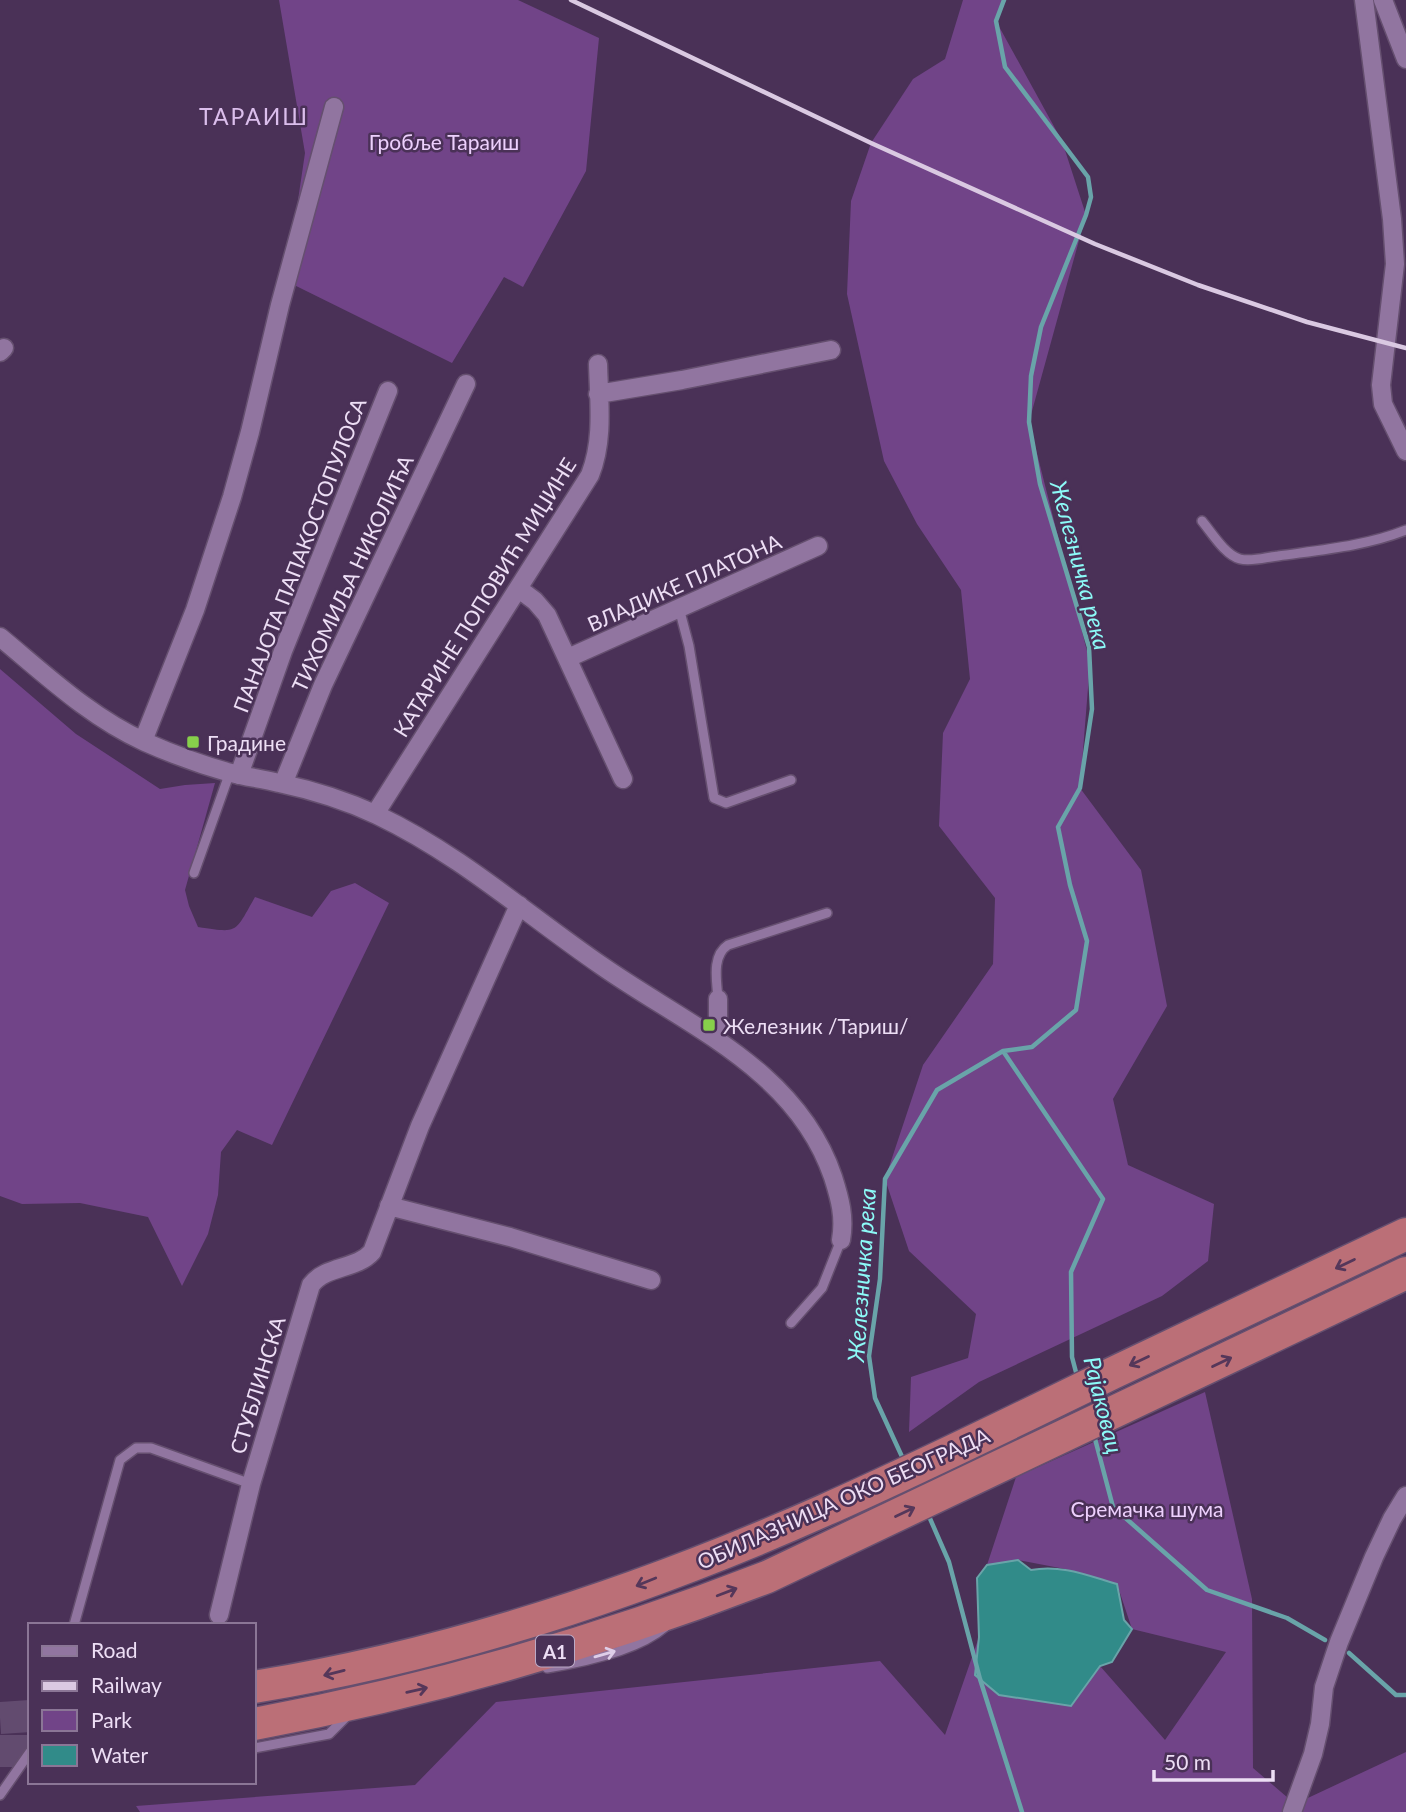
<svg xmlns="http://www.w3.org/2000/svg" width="1406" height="1812" font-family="Lato,sans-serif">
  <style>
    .green { fill: #714488 }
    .water { fill: #318b89; stroke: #69a4a9; stroke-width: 2 }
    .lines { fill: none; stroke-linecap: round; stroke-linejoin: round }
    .stream { stroke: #69a4a9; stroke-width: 4.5 }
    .motorway-tunnel { stroke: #624b6f; stroke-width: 32; stroke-dasharray: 32 16; stroke-linecap: butt }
    .service-casing { stroke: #654f6f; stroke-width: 12 }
    .minor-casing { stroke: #654f6f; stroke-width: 21 }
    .motorway-casing { stroke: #654f6f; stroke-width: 35 }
    .service { stroke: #9175a0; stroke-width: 9 }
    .minor { stroke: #9175a0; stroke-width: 18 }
    .motorway { stroke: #bb6f77; stroke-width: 32 }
    .rail { stroke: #dac9e2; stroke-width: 4.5 }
    .oneway { stroke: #55375a }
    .oneway2 { stroke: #dfcee8 }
    .poi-dot { fill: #87cf4b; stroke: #4a3157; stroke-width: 2.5 }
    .labels { text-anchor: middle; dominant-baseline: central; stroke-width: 5; stroke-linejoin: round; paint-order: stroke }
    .shield { fill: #4a3157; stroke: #bcaac6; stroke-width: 2 }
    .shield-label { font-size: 19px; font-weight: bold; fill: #eddef5 }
    .park-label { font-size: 21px; fill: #edd0fd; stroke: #4a3157 }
    .street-label { font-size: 21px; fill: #eddef5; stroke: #4a3157 }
    .poi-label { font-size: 21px; fill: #eddef5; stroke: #4a3157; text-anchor: start }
    .neighbourhood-label { font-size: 23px; letter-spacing: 2px; fill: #dbbeec; stroke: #4a3157 }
    .water-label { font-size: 23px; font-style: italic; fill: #8cfaf7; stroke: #4a3157 }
  </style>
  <rect width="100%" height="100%" fill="#4a3157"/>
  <path class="green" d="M279 0H518L599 38 586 171 523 287 504 277 452 363 286 281 305 153Z
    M963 0H1004L996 21 1062 141 1086 215 1029 422 1090 663 1080 788 1141 870 1167 1006 1113 1099 1128 1165 1214 1204 1208 1261 1162 1296 979 1382 909 1432 911 1377 968 1358 976 1314 909 1251 885 1179 923 1065 993 964 995 898 939 826 943 733 970 679 961 590 917 524 884 461 847 294 851 201 871 143 913 79 945 59Z
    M0 669 76 734 160 789 185 785 215 783 185 890 189 906 198 927C239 933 234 934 255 897L312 917 331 891 355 883 389 903 272 1145 237 1130 221 1152 218 1195 208 1234 182 1286 148 1217 80 1203 22 1204 0 1196Z
    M1205 1392 1252 1599 1253 1768 1295 1804 1406 1752V1812H140L136 1806 415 1785 496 1702 880 1661 945 1735 979 1637 975 1675 1070 1706 1100 1666 1165 1740 1226 1652 1132 1629 1117 1584 1065 1569 1018 1560 987 1565 1016 1477Z"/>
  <path class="water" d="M1018 1560 1031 1570C1061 1564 1089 1576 1117 1584L1124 1620 1132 1629 1112 1662 1100 1666 1071 1706 999 1695 975 1675 979 1637 977 1578 987 1565Z"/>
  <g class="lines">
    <path class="stream" d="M1003 1051 1103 1199 1071 1272 1072 1357 1077 1376
      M1094 1435 1113 1507 1207 1590 1287 1618 1325 1640
      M904 1461 875 1398 869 1356 880 1279 885 1179 937 1090 1003 1051 1032 1047 1076 1010 1087 941 1070 885 1058 827 1080 788 1092 709 1089 647 1040 484 1029 422 1031 376 1041 327 1086 215 1091 197 1088 177 1005 67 996 21 1004 0
      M928 1514 949 1562 980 1679 1022 1812
      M1349 1653 1396 1695H1406"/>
    <path class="motorway-tunnel" d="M0 1718 30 1716
      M0 1751H30"/>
    <defs>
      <path id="service" d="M1202 521C1212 533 1225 555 1240 559 1252 562 1267 557 1278 556 1320 550 1366 546 1406 530
        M679 608 689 646 714 798 726 803 791 780
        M194 873 230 772
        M718 999C717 982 711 956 728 945L827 913
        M791 1323 822 1288 841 1240
        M74 1625 120 1460 136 1448H151L251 1484
        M547 1668C584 1662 637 1651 665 1627
        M254 1748 329 1734 348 1715
        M0 1795 30 1752"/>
      <path id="minor" d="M1364 0 1392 219 1395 264 1381 385 1383 404 1406 451
        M1383 0 1406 59
        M0 352 4 348
        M598 394 682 380 831 350
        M519 589 535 601 547 615 623 779
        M0 637C46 675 90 717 145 742 172 754 202 765 231 773 247 777 263 779 279 783 312 790 347 801 377 815 461 855 526 914 602 966 688 1026 797 1070 833 1177 840 1199 845 1217 841 1240
        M568 658 818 546
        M143 741 195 610 232 497 250 432 280 305 334 107
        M239 775 283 651 388 391
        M283 784 323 685 466 384
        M375 814 590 475C604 440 599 402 598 364
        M713 1037 718 1024V999
        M389 1206 510 1237 651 1280
        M219 1615 251 1484 311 1285C326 1265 356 1270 372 1252L420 1126 519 905
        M1292 1812 1313 1754 1320 1724 1324 1687 1339 1642 1374 1557 1392 1519 1406 1496"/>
      <path id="motorway" d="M254 1687C450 1655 643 1591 825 1510 922 1467 1017 1420 1113 1373 1210 1326 1308 1281 1406 1234
        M254 1724C431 1691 600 1642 767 1577L1406 1273"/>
    </defs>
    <use href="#service" class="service-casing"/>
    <use href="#minor" class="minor-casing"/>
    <use href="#motorway" class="motorway-casing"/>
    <use href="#service" class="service"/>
    <use href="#minor" class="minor"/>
    <use href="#motorway" class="motorway"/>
    <path class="rail" d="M571 0 871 143 1095 244 1198 285 1307 322 1406 348"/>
  </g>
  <defs><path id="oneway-shaft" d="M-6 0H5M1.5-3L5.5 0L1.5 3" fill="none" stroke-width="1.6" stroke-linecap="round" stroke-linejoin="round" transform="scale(1.75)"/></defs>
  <g class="oneway">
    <use href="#oneway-shaft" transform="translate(1345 1264) rotate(154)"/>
    <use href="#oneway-shaft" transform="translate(1139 1361) rotate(155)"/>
    <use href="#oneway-shaft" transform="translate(1222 1362) rotate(-26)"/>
    <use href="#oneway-shaft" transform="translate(905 1512) rotate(-25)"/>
    <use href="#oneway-shaft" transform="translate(646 1582) rotate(158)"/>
    <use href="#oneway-shaft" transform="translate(727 1592) rotate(-21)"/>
    <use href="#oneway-shaft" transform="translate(334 1673) rotate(166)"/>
    <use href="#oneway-shaft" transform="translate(417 1690) rotate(-13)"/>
  </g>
  <use class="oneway2" href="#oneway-shaft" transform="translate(605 1654) rotate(-16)"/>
  <g class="poi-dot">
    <rect x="186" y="735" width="14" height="14" rx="3.5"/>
    <rect x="702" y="1018" width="14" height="14" rx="3.5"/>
  </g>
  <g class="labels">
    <rect class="shield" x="536" y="1635.5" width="38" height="31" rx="5"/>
    <g class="shield-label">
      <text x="555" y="1651">A1</text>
    </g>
    <g class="park-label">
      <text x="444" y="141">Гробље Тараиш</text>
      <text x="1147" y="1508">Сремачка шума</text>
    </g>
    <g class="street-label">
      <text transform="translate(299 555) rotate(-69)">ПАНАЈОТА ПАПАКОСТОПУЛОСА</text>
      <text transform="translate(352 573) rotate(-65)">ТИХОМИЉА НИКОЛИЋА</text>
      <text transform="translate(684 582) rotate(-24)">ВЛАДИКЕ ПЛАТОНА</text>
      <text transform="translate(484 597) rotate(-58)">КАТАРИНЕ ПОПОВИЋ МИЏИНЕ</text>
      <text transform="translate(257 1385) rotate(-73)">СТУБЛИНСКА</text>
      <text transform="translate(843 1498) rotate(-24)">ОБИЛАЗНИЦА ОКО БЕОГРАДА</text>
    </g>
    <g class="poi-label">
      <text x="207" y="742">Градине</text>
      <text x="723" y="1025">Железник /Тариш/</text>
    </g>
    <g class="neighbourhood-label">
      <text x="254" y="116">ТАРАИШ</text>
    </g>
    <g class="water-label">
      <text transform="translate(1081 565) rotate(75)">Железничка река</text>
      <text transform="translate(861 1275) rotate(-86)">Железничка река</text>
      <text transform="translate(1104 1405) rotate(76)">Рајаковац</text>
    </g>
  </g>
  <rect x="28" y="1623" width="228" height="161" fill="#4a3157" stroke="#8b7696" stroke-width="2"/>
  <rect x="42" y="1646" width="35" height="10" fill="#9175a0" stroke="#8b7696" stroke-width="2"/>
  <text x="91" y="1658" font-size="21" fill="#eddef5">Road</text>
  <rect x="42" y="1681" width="35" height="10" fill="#dac9e2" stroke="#8b7696" stroke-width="2"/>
  <text x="91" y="1693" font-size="21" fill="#eddef5">Railway</text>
  <rect x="42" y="1710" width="35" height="21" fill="#714488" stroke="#8b7696" stroke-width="2"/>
  <text x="91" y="1728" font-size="21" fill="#eddef5">Park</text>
  <rect x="42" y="1745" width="35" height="21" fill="#318b89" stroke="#8b7696" stroke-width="2"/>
  <text x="91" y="1763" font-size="21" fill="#eddef5">Water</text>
  <path d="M1154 1770v10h119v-10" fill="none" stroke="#eddef5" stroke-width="3.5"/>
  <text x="1164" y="1770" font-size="21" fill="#eddef5" stroke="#4a3157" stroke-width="5" paint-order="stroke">50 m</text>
</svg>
